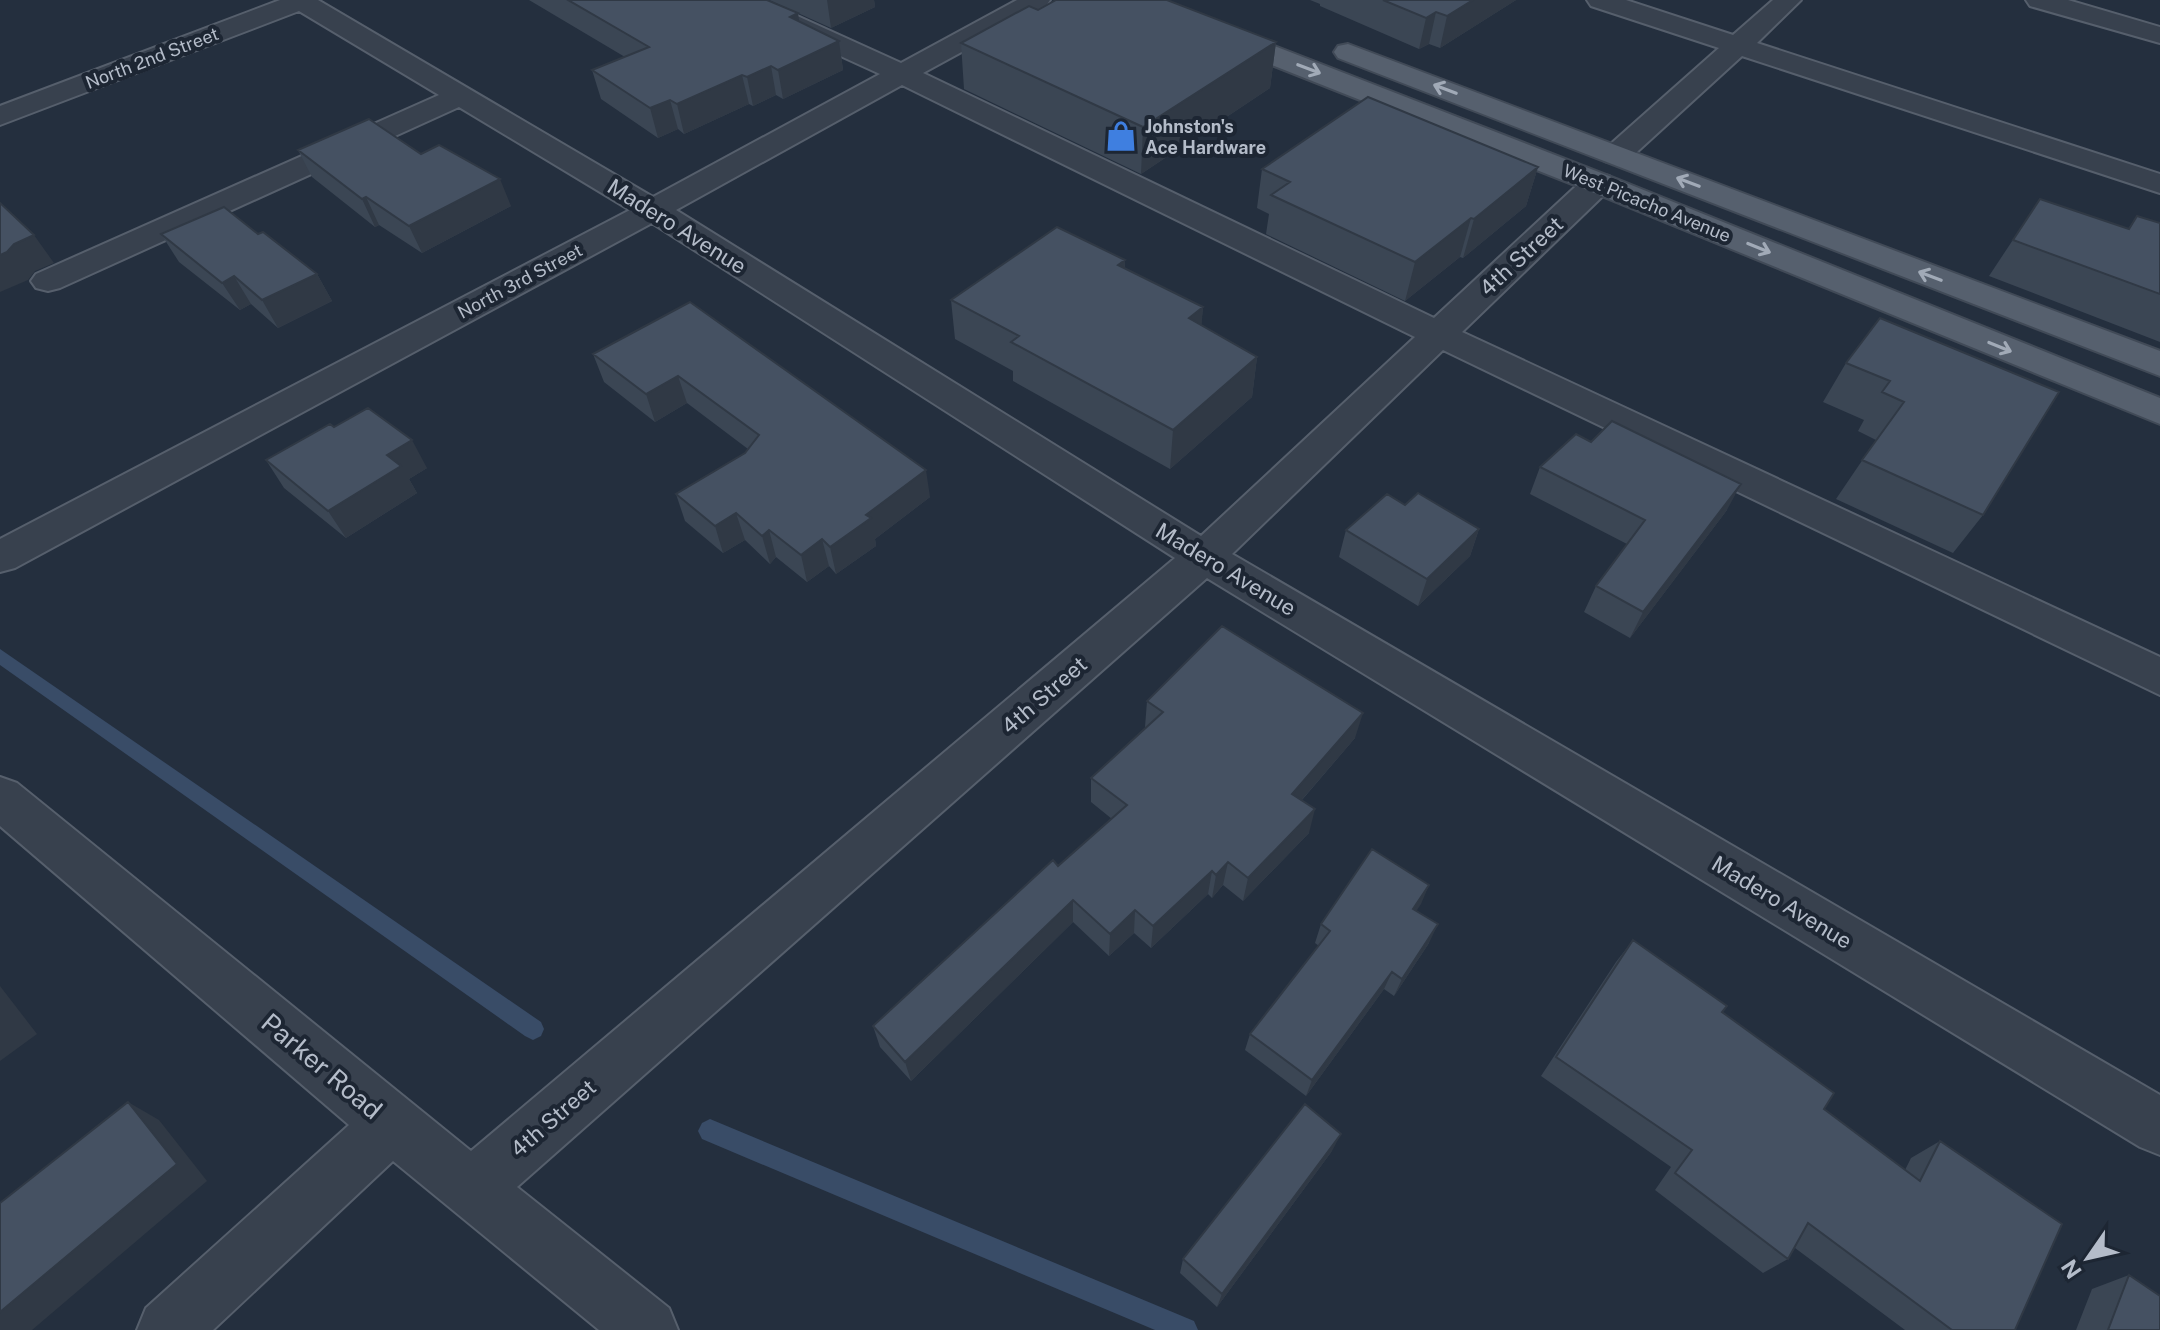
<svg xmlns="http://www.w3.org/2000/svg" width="2160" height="1330" font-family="'Public Sans',sans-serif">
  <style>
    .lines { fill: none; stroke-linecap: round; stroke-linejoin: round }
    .stream { fill: #394c67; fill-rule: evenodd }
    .minor-casing { stroke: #565f6c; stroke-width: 4 }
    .major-casing { stroke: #414a57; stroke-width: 4 }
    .minor { fill: #38414e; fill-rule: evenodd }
    .major { fill: #56606e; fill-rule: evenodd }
    .wall { fill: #3b4654 }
    .shaded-wall { fill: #303945 }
    .building { fill: #455162; stroke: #303945; stroke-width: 2 }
    .oneway { stroke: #a1aab7 }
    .labels { text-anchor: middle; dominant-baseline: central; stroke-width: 8; stroke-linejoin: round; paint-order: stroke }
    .far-street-label { font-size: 18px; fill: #b4bcc9; stroke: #1d2633 }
    .far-poi-label { font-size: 18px; font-weight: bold; fill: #b4bcc9; stroke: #1d2633; text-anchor: start }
    .street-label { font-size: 22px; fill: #b4bcc9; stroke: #1d2633 }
    .near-street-label { font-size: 26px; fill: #b4bcc9; stroke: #1d2633 }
  </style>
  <rect width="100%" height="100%" fill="#242f3e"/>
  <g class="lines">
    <path class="stream" d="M0 649 541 1022 544 1029 541 1036 533 1040 525 1036 0 665Z
      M710 1119 1194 1321 1198 1330H1155L702 1139 698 1131 702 1123Z"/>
    <defs>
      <path id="minor" d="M280 0H318L653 197 880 74 731 6 727 0H762L901 63 1017 0H1050L1046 6 923 73 1434 318 1587 176 1598 174 1609 176 1614 183 1609 190 1462 332 2160 657V695L1443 350 1232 554 2160 1095V1155L2140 1147 1207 578 517 1187 669 1308 678 1330H599L393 1161 213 1330H137L146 1308 349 1125 0 826V777L17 783 471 1151 1175 558 652 223 15 568 0 572V539L630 210 459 107 60 288 48 291 36 288 31 281 36 274 439 95 299 11 0 125V106ZM902 85 1415 337 1201 536 676 210Z
        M1587 0H1626L1733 35 1773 0H1801L1757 43 2160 174V193L1742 56 1627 161 1616 164 1605 161 1601 155 1605 149 1719 48 1591 6Z
        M2026 0H2068L2160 27V43L2030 6Z"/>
      <path id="major" d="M1119 0H1156L1609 176 2160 398V424L1587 190 1123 6Z
        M1348 44 2160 351V376L1338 58 1334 52 1338 46Z"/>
    </defs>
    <use href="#minor" class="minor-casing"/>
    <use href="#major" class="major-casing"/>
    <use href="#minor" class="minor"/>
    <use href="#major" class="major"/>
  </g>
  <path class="wall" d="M529 0H767L799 21 839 41 843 70 783 99 776 95 753 106 749 104 684 134 678 129 658 138 601 99 592 70 625 57Z
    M769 0H874L875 7 831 28Z
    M1310 0H1516L1440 48 1429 44 1419 49 1320 6V4Z
    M1038 10 1276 42 1270 88 1141 174 964 89 961 43Z
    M298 150 421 154 511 206 422 253 379 225 375 227 312 177Z
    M1538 167 1526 206 1463 258 1460 257 1405 301 1266 234 1269 214 1257 208 1262 169Z
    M2040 199 2128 229 2137 216 2160 223V342L1989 276Z
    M161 234H258L317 274 332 301 278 328 251 304 240 310 179 262Z
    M1125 260V268L1203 307 1201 326 1257 357 1252 397 1170 469 1013 381V371L955 339 951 300Z
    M690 302 930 497 875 539 876 546 836 574 829 566 807 582 776 557 770 564 745 540 723 553 685 521 676 494 745 453 748 449 687 403 655 422 604 382 593 354Z
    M1880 318 1983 515 1953 553 1836 499 1876 440 1858 431 1864 420 1823 402 1846 363Z
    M334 427 427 468 409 479 417 493 346 538 284 488 266 460Z
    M1540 467 1727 510 1630 638 1584 612 1596 586 1627 544 1530 494Z
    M1405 505 1479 529 1470 556 1418 606 1339 557 1346 530Z
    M1147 701 1355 738 1302 800 1309 833 1243 901 1223 885 1212 898 1208 894 1151 948 1134 933 1109 956 1073 922 911 1081 880 1047 873 1026 1112 819 1091 802V778L1146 728 1145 727Z
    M1429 885 1416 911 1429 943 1394 996 1384 989 1306 1096 1245 1050 1250 1034 1319 946 1315 943 1321 924Z
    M1633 940 1722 1012 1824 1109 1905 1170 1911 1158 1940 1141 2015 1330H1905L1795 1248 1788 1259 1763 1273 1655 1190 1671 1167 1541 1076 1616 962Z
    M1332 1151 1217 1307 1180 1273 1183 1259Z
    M2129 1275 2160 1330H2076L2092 1289Z"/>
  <path class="shaded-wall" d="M827 0H874L875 7 831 28Z
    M1473 0H1516L1440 48 1447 16Z
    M1436 12 1429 44 1419 49 1426 18Z
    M798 13 802 42 790 17Z
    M839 41 843 70 783 99 778 70Z
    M1276 42 1270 88 1141 174 1143 127Z
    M771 66 776 95 753 106 747 77Z
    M742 75 749 104 684 134 677 104Z
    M670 100 678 129 658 138 650 108Z
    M1538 167 1526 206 1463 258 1474 219Z
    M500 179 511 206 422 253 409 226Z
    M366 197 379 225 375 227 362 199Z
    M1471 218 1460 257 1405 301 1415 262Z
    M34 235 54 263 35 271 28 280 0 292V255L14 244Z
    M1125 260 1124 299 1118 265Z
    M317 274 332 301 278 328 262 300Z
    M234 276 251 304 240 310 222 283Z
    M1203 307 1200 346 1189 318Z
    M1257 357 1252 397 1170 469 1173 430Z
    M678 376 687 403 655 422 646 394Z
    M412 440 427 468 409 479 417 493 346 538 328 511 387 455Z
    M926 470 930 497 875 539 876 546 836 574 830 547 866 515Z
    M1741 484 1727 510 1630 638 1643 612Z
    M736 513 745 540 723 553 715 526Z
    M1479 529 1470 556 1418 606 1427 579Z
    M769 530 776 557 770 564 762 536Z
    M822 539 829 566 807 582 801 555Z
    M1363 713 1355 738 1286 818 1292 794Z
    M1315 809 1309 833 1243 901 1248 878Z
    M1228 862 1223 885 1212 898 1216 875Z
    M1212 871 1208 894 1151 948 1153 926Z
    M1429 885 1421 904 1405 928 1413 909Z
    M1073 900V922L911 1081 905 1062Z
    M1135 910 1134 933 1109 956 1110 934Z
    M1438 924 1429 943 1394 996 1402 979Z
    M1392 972 1384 989 1306 1096 1312 1080Z
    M0 986 37 1034 0 1061Z
    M128 1102 159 1120 207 1181 32 1330H0V1312Z
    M1341 1134 1332 1151 1217 1307 1222 1294Z"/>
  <path class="building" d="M568 0H767L798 13 790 17 839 41 778 70 771 66 747 77 742 75 677 104 670 100 650 108 592 70 649 47Z
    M1056 0H1167L1276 42 1143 127 961 43 1029 6 1038 10Z
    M1383 0H1473L1447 16 1436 12 1426 18Z
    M1368 97 1538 167 1474 219 1471 218 1415 262 1271 195 1290 182 1262 169Z
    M369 119 421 154 439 145 500 179 409 226 366 197 362 199 298 150Z
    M2040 199 2129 229 2137 216 2160 223V294L2013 240Z
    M0 203 34 235 14 244 7 252 0 255Z
    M224 207 258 234 263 232 317 274 262 300 234 276 222 283 161 234Z
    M1057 227 1125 260 1118 265 1203 307 1189 318 1257 357 1173 430 1011 342 1019 336 951 300Z
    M690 302 926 470 866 515 871 518 830 547 822 539 801 555 769 530 762 536 736 513 715 526 676 494 745 453 759 435 678 376 646 394 593 354Z
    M1880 318 2059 392 1983 515 1862 460 1904 402 1882 392 1890 381 1846 363Z
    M368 408 412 440 387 455 401 466 328 511 266 460 330 424 334 427Z
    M1612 421 1741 484 1643 612 1596 586 1645 520 1540 467 1576 434 1591 442Z
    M1418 493 1479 529 1427 579 1346 530 1387 494 1405 505Z
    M1222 626 1363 713 1292 794 1315 809 1248 878 1228 862 1216 875 1212 871 1153 926 1135 910 1110 934 1073 900 905 1062 873 1026 1053 860 1058 866 1127 805 1091 778 1163 712 1147 701Z
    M1372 849 1429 885 1413 909 1438 924 1402 979 1392 972 1312 1080 1250 1034 1330 931 1321 924Z
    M1633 940 1727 1006 1722 1012 1834 1093 1824 1109 1920 1181 1940 1141 2062 1224 2015 1330H1952L1808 1223 1788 1259 1675 1173 1692 1150 1556 1057Z
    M128 1102 177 1164 0 1312V1203Z
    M1305 1104 1341 1134 1222 1294 1183 1259Z
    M2129 1275 2160 1296V1330H2108Z"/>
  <defs><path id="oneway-shaft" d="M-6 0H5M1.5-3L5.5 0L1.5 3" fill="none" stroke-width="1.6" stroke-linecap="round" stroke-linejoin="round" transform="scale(2)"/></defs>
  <g class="oneway">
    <use href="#oneway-shaft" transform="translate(1309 69) rotate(21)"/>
    <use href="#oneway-shaft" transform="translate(1445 89) rotate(-159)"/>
    <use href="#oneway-shaft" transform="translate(1688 182) rotate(-159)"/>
    <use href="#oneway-shaft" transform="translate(1759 248) rotate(22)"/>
    <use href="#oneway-shaft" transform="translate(1930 276) rotate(-159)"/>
    <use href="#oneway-shaft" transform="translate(2000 347) rotate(22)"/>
  </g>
  <defs>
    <symbol id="shop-bare" viewBox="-9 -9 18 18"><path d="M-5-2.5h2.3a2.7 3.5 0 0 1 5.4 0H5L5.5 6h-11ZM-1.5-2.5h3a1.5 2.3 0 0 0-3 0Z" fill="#3f7fe0" stroke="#1d2633" stroke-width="2.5" paint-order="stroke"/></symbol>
  </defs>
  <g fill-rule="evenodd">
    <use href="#shop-bare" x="1099" y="114" width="44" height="44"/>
  </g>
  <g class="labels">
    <g class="far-street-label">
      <text transform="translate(152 58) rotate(-21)">North 2nd Street</text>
      <text transform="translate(1647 203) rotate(22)">West Picacho Avenue</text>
      <text transform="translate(520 281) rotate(-28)">North 3rd Street</text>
    </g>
    <g class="far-poi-label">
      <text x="1145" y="126">Johnston's<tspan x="1145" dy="21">Ace Hardware</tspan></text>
    </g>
    <g class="street-label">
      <text transform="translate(677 226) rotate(32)">Madero Avenue</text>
      <text transform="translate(1521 256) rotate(-43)">4th Street</text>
      <text transform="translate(1226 569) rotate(31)">Madero Avenue</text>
      <text transform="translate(1044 695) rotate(-41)">4th Street</text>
      <text transform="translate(1782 902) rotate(31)">Madero Avenue</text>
      <text transform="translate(553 1118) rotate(-41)">4th Street</text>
    </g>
    <g class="near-street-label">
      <text transform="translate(322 1066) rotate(40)">Parker Road</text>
    </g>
  </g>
  <g transform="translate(2088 1258) rotate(236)" stroke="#1d2633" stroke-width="6" paint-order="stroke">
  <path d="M0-6L14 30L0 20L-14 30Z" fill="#b4bcc9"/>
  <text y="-12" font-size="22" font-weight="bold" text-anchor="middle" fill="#b4bcc9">N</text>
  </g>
</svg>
